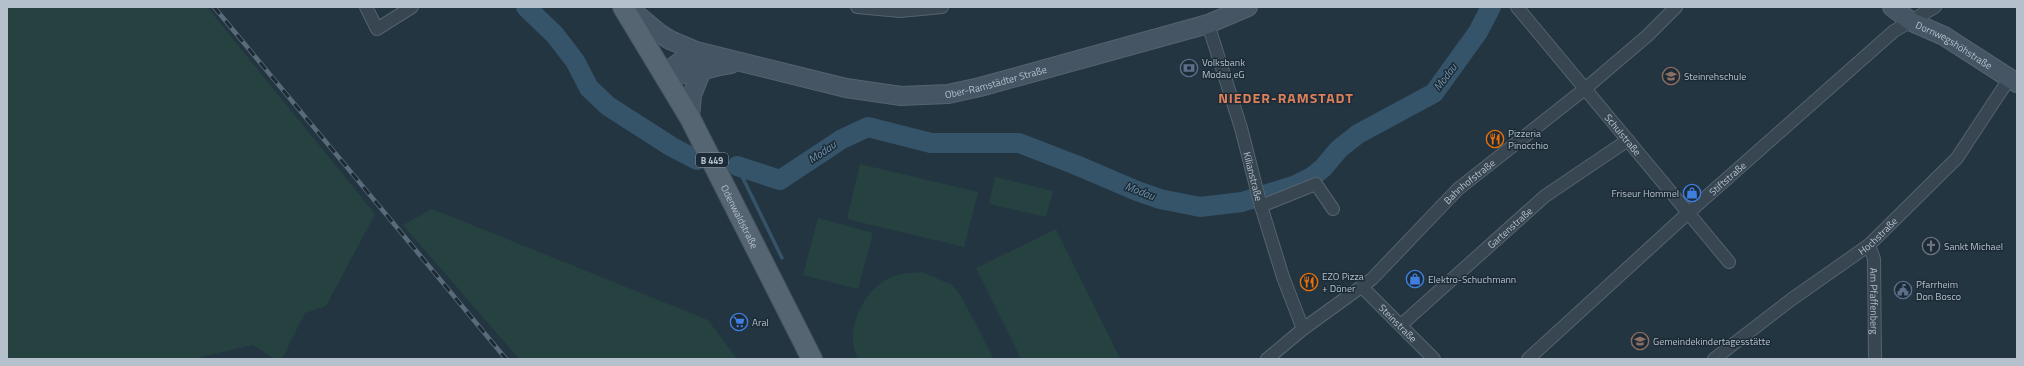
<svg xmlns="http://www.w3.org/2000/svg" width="2024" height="366" font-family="'Titillium Web',sans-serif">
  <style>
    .green { fill: #254241 }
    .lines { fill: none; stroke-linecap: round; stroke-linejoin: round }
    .stream { stroke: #355369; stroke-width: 3.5 }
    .river { stroke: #355369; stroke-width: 20 }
    .street-casing { stroke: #55636e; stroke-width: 14 }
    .secondary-casing { stroke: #55636e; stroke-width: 20 }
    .primary-casing { stroke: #44525d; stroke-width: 22 }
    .street { stroke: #374651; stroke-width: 12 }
    .secondary { stroke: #455564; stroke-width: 18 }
    .primary { stroke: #556571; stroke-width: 20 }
    .rail-casing { stroke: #596b78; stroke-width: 4.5 }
    .rail { stroke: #1c2b36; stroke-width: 3; stroke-dasharray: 9; stroke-linecap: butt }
    .labels { text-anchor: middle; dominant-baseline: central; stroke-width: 3; stroke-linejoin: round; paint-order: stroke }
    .shield { fill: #1c2b36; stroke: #86939e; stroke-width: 1 }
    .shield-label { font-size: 9px; font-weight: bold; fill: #b4c0cb }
    .street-label { font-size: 10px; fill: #b4c0cb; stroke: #1c2b36 }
    .poi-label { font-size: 10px; fill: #b4c0cb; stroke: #1c2b36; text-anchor: start }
    .water-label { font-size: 11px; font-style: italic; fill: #7196b1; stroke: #1c2b36 }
    .district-label { font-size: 14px; font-weight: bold; letter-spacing: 1px; fill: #dd805c; stroke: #1c2b36 }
  </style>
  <rect width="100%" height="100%" fill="#233541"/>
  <path class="green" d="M7 7H207L375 214 326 306 305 313 282 359H275L253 345 200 357 199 359H7Z
    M860 164 978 192 964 247 847 219Z
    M995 177 1053 191 1046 217 989 204Z
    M432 209 708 320 737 359H519L403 225Z
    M818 218 873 233 858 289 803 275Z
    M1056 229 1120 359H1021L976 268Z
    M922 272 952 285 961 296 994 359H858C843 330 864 287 894 276 903 273 912 273 922 272Z"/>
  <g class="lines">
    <path class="stream" d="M737 166 782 258"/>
    <path class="river" d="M526 7 555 35 575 61 589 88 608 106 672 147 697 160
      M737 166 780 180 842 139 868 127 931 143H1019L1076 165 1137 191 1160 199 1200 207 1242 202 1296 185 1312 177 1323 168 1339 149 1358 134 1434 93 1478 32 1491 7"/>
    <defs>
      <g id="street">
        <path d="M366 7 377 29 412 7"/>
        <path d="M857 7 900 11 942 7"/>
        <path id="s1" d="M1517 7 1729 262"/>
        <path id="s2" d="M1208 24 1241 128 1261 206 1283 277 1303 329"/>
        <path d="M1261 206 1316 184 1333 209"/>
        <path id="s3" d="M1869 245 1874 259 1875 359"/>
        <path id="s4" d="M1362 287 1434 359"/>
        <path id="s5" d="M1401 325 1545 196 1628 140"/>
        <path id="s6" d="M1267 359 1303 329 1372 279 1458 189 1586 88 1647 36 1676 7"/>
        <path id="s7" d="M1528 359 1688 213 1894 31 1935 7"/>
        <path id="s8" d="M1714 359 1792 299 1869 245 1957 158 2009 79"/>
      </g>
      <g id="secondary">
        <path id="s9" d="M628 7 659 33 670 40 696 51 846 88 901 96 948 94 980 87 1208 24 1248 7"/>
        <path id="s10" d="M1892 7 1912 22 1944 36 2017 83"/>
        <path d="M665 75C689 77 708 67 731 64"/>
        <path d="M665 75C676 62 689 55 706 55"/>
        <path d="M690 118 692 95 702 70"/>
      </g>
      <g id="primary">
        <path id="s11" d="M623 7 690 118 812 359"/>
      </g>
    </defs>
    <use href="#street" class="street-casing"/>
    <use href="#secondary" class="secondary-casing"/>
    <use href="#primary" class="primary-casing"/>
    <use href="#street" class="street"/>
    <use href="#secondary" class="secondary"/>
    <use href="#primary" class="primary"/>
    <defs>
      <path id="rail" d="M214 7 506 359"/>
    </defs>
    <use href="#rail" class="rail-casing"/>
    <use href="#rail" class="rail"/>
  </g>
  <defs>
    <symbol id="bank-ring" viewBox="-11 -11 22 22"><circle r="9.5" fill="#1c2b36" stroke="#5c6f8a" stroke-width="1.5"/><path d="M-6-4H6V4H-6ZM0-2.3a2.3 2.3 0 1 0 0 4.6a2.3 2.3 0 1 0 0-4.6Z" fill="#5c6f8a"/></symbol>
    <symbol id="school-ring" viewBox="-11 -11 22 22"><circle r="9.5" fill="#1c2b36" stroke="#8d6e63" stroke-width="1.5"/><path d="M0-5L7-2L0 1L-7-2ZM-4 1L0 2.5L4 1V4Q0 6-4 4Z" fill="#8d6e63"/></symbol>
    <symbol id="restaurant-ring" viewBox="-11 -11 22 22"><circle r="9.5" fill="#1c2b36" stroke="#e8710a" stroke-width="1.5"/><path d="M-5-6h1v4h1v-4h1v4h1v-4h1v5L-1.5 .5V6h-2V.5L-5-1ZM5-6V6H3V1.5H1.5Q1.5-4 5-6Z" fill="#e8710a"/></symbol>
    <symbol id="shop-ring" viewBox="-11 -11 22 22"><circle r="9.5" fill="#1c2b36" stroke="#3f7fe0" stroke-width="1.5"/><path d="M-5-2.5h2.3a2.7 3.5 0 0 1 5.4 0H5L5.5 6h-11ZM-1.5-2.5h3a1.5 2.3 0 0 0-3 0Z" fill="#3f7fe0"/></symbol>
    <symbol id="church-ring" viewBox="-11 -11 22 22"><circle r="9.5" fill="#1c2b36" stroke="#6b7280" stroke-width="1.5"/><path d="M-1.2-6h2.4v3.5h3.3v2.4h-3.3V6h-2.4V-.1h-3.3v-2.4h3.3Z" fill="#6b7280"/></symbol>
    <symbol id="civic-ring" viewBox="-11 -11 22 22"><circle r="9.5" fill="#1c2b36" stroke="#5c6f8a" stroke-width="1.5"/><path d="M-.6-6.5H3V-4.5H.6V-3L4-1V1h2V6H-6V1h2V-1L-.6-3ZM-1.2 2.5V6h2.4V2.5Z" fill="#5c6f8a"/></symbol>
    <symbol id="supermarket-ring" viewBox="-11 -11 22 22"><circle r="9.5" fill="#1c2b36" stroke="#3f7fe0" stroke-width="1.5"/><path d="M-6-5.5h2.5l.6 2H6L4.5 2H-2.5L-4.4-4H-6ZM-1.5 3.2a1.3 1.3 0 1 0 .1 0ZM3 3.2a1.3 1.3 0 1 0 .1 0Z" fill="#3f7fe0"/></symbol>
  </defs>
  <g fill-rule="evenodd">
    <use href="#bank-ring" x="1179" y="58" width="20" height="20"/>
    <use href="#school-ring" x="1661" y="66" width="20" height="20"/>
    <use href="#restaurant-ring" x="1485" y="129" width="20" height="20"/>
    <use href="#shop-ring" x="1682" y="183" width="20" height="20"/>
    <use href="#church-ring" x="1921" y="236" width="20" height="20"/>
    <use href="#shop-ring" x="1405" y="269" width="20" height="20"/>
    <use href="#restaurant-ring" x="1299" y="272" width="20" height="20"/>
    <use href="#civic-ring" x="1893" y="280" width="20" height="20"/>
    <use href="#supermarket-ring" x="729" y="312" width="20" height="20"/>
    <use href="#school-ring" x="1630" y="331" width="20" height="20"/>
  </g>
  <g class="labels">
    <rect class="shield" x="696" y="153" width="32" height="14" rx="3"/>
    <g class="shield-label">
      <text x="712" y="160">B 449</text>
    </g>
    <g class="street-label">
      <text stroke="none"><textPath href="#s10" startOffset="73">Dornwegshöhstraße</textPath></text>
      <text stroke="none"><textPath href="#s9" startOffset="388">Ober-Ramstädter Straße</textPath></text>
      <text stroke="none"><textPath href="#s1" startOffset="166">Schulstraße</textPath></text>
      <text stroke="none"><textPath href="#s2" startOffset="159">Kilianstraße</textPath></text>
      <text stroke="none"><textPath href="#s7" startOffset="269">Stiftstraße</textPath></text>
      <text stroke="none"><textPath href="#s6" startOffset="270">Bahnhofstraße</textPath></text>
      <text stroke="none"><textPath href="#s11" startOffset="240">Odenwaldstraße</textPath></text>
      <text stroke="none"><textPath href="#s5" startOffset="146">Gartenstraße</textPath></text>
      <text stroke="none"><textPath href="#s8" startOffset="205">Hochstraße</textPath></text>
      <text stroke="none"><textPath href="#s3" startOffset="57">Am Pfaffenberg</textPath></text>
      <text stroke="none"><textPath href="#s4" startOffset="51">Steinstraße</textPath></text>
    </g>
    <g class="poi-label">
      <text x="1202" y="62">Volksbank<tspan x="1202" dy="12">Modau eG</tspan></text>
      <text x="1684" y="76">Steinrehschule</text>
      <text x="1508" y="133">Pizzeria<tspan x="1508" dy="12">Pinocchio</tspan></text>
      <text x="1679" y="193" text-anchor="end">Friseur Hommel</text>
      <text x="1944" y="246">Sankt Michael</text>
      <text x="1322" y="276">EZO Pizza<tspan x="1322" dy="12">+ Döner</tspan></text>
      <text x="1428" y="279">Elektro-Schuchmann</text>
      <text x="1916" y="284">Pfarrheim<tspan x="1916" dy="12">Don Bosco</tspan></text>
      <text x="752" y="322">Aral</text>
      <text x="1653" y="341">Gemeindekindertagesstätte</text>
    </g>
    <g class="water-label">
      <text transform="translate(1445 77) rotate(-53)">Modau</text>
      <text transform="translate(822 152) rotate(-34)">Modau</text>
      <text transform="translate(1140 191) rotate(21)">Modau</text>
    </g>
    <g class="district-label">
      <text x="1286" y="97">NIEDER-RAMSTADT</text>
    </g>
  </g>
  <rect width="2024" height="366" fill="none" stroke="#b4c0cb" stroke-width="16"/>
</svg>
